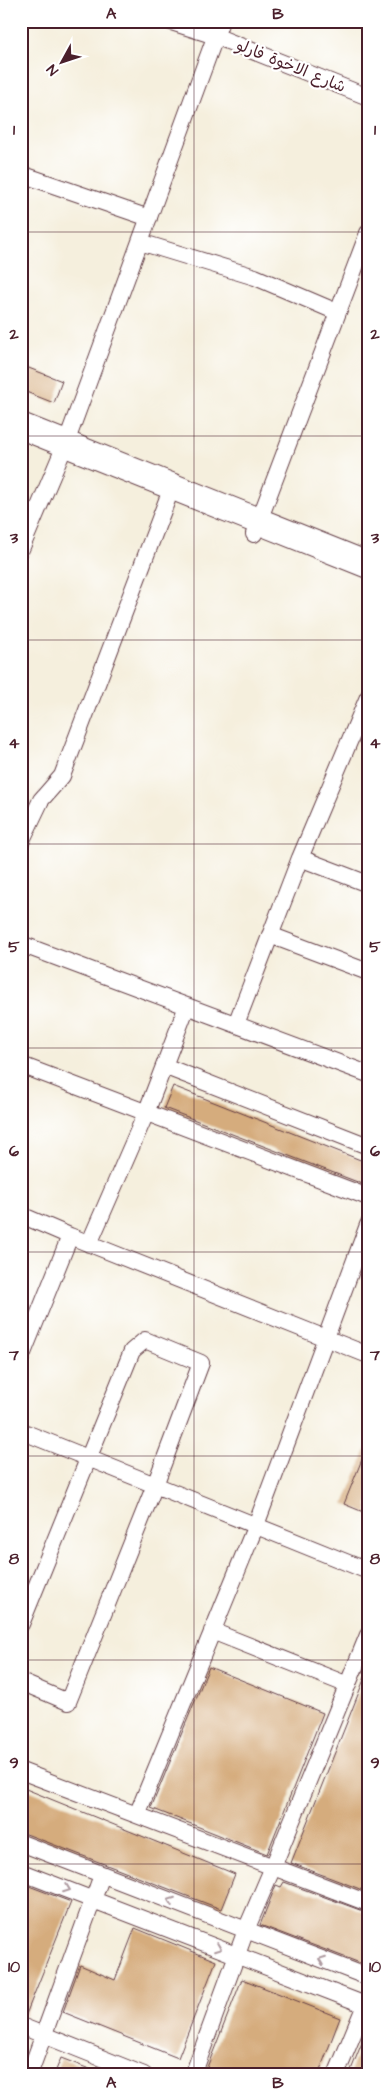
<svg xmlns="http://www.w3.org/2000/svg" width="389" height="2096" font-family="'Architects Daughter','Playpen Sans Arabic',sans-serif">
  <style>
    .building { fill: #d5ac7d }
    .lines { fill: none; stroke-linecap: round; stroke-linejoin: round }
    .street-casing { stroke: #643e46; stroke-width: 18 }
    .primary-casing { stroke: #643e46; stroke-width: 28 }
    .street { stroke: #fff; stroke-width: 16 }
    .primary { stroke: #fff; stroke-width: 26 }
    .oneway { stroke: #ae9aa0 }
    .grid { fill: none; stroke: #4a1f2b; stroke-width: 1; stroke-opacity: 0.55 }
    .labels { text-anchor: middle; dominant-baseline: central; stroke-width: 4.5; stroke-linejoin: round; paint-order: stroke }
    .street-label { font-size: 16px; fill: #4a1f2b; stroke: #fff }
    .neatline { fill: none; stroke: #4a1f2b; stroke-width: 2 }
    .grid-label { font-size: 16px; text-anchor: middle; font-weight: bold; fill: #4a1f2b }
  </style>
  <rect width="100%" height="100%" fill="#fff"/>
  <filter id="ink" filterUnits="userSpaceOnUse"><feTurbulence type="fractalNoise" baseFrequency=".02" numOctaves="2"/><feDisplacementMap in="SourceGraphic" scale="10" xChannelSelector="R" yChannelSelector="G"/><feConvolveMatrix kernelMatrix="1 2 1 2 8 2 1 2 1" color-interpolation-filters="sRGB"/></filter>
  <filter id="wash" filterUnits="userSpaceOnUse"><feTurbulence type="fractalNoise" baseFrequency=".0096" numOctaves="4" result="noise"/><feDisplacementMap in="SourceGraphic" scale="20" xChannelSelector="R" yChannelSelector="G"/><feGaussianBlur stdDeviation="1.12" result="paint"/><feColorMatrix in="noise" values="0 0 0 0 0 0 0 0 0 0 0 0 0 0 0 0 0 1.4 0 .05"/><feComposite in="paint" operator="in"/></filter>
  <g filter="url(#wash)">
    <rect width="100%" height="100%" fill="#f5efdd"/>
    <g id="blocks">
      <path class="building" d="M21 365 62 381 54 403 21 390Z
        M173 1086 368 1163V1186L164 1108Z
        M367 1447H368V1514L344 1504Z
        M209 1667 323 1713 267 1854 151 1808Z
        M367 1672H368V1892L291 1863Z
        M21 1787 235 1874 221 1909 21 1832Z
        M284 1882 368 1913V1966L260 1925 276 1885 281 1887Z
        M21 1883 71 1902 25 2017 21 2016Z
        M135 1928 216 1961 178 2058 63 2012 80 1965 115 1980Z
        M242 1979 340 2018 318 2075H204Z
        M367 2030 368 2075H349Z
        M61 2058 102 2074V2075H54Z"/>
    </g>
  </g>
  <g filter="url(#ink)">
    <use href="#blocks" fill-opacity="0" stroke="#643e46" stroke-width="1"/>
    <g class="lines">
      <defs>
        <path id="street" d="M168 21 215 36 368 97
          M21 174 149 218
          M140 242 255 277 337 312
          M254 534 368 233
          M21 549 66 443 221 21
          M21 842 41 800 62 776 167 500
          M300 858 368 884
          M270 935 368 972
          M21 944 368 1074
          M236 1024 300 858 368 697
          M21 1065 368 1197
          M164 1066 368 1146
          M21 1215 70 1236 368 1355
          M89 1244 146 1113 187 1006
          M21 1358 70 1236
          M21 1431 368 1571
          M21 1624 132 1351 145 1340 201 1363 155 1485 68 1702 21 1682
          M212 1631 348 1685
          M21 1771 368 1903
          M137 1815 256 1525 368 1225
          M21 1843 368 1977
          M21 1872 368 2006
          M21 2026 144 2075
          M29 2075 102 1875
          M193 2075 246 1930 273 1867 368 1635
          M336 2075 368 1998"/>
        <path id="primary" d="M21 426 368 565"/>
      </defs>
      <use href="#street" class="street-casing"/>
      <use href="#primary" class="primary-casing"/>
      <use href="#street" class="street"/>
      <use href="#primary" class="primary"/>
    </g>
    <defs><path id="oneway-chevron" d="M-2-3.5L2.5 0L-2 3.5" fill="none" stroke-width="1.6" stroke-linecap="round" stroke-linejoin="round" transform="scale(1.25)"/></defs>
    <g class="oneway">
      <use href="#oneway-chevron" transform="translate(67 1889) rotate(21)"/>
      <use href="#oneway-chevron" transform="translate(171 1901) rotate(-159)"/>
      <use href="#oneway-chevron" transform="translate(218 1948) rotate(21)"/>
      <use href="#oneway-chevron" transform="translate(322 1960) rotate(-159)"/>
    </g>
  </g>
  <path class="grid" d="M194 21V2075M21 232H368M21 436H368M21 640H368M21 844H368M21 1048H368M21 1252H368M21 1456H368M21 1660H368M21 1864H368"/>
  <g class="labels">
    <g class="street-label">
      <text transform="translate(291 66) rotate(22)">شارع الاخوة فارلو</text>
    </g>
  </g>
  <rect width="389" height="2096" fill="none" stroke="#fff" stroke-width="55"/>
  <g transform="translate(62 62) rotate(230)" stroke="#ffffff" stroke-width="4" paint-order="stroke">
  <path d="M0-4L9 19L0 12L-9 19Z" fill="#4a1f2b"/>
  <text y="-8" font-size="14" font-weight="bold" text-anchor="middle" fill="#4a1f2b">N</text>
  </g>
  <rect x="28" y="28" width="334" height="2040" class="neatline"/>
  <g class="grid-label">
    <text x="111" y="19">A</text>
    <text x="278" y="19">B</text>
    <text x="14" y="135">1</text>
    <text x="375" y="135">1</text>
    <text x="14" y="339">2</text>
    <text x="375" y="339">2</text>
    <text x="14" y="543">3</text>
    <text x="375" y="543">3</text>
    <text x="14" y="748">4</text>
    <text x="375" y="748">4</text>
    <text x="14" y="952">5</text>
    <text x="375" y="952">5</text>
    <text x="14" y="1156">6</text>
    <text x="375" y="1156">6</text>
    <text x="14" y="1360">7</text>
    <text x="375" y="1360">7</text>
    <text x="14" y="1564">8</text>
    <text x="375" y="1564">8</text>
    <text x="14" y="1768">9</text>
    <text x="375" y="1768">9</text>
    <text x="14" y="1972">10</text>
    <text x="375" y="1972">10</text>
    <text x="111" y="2088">A</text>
    <text x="278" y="2088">B</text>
  </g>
</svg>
